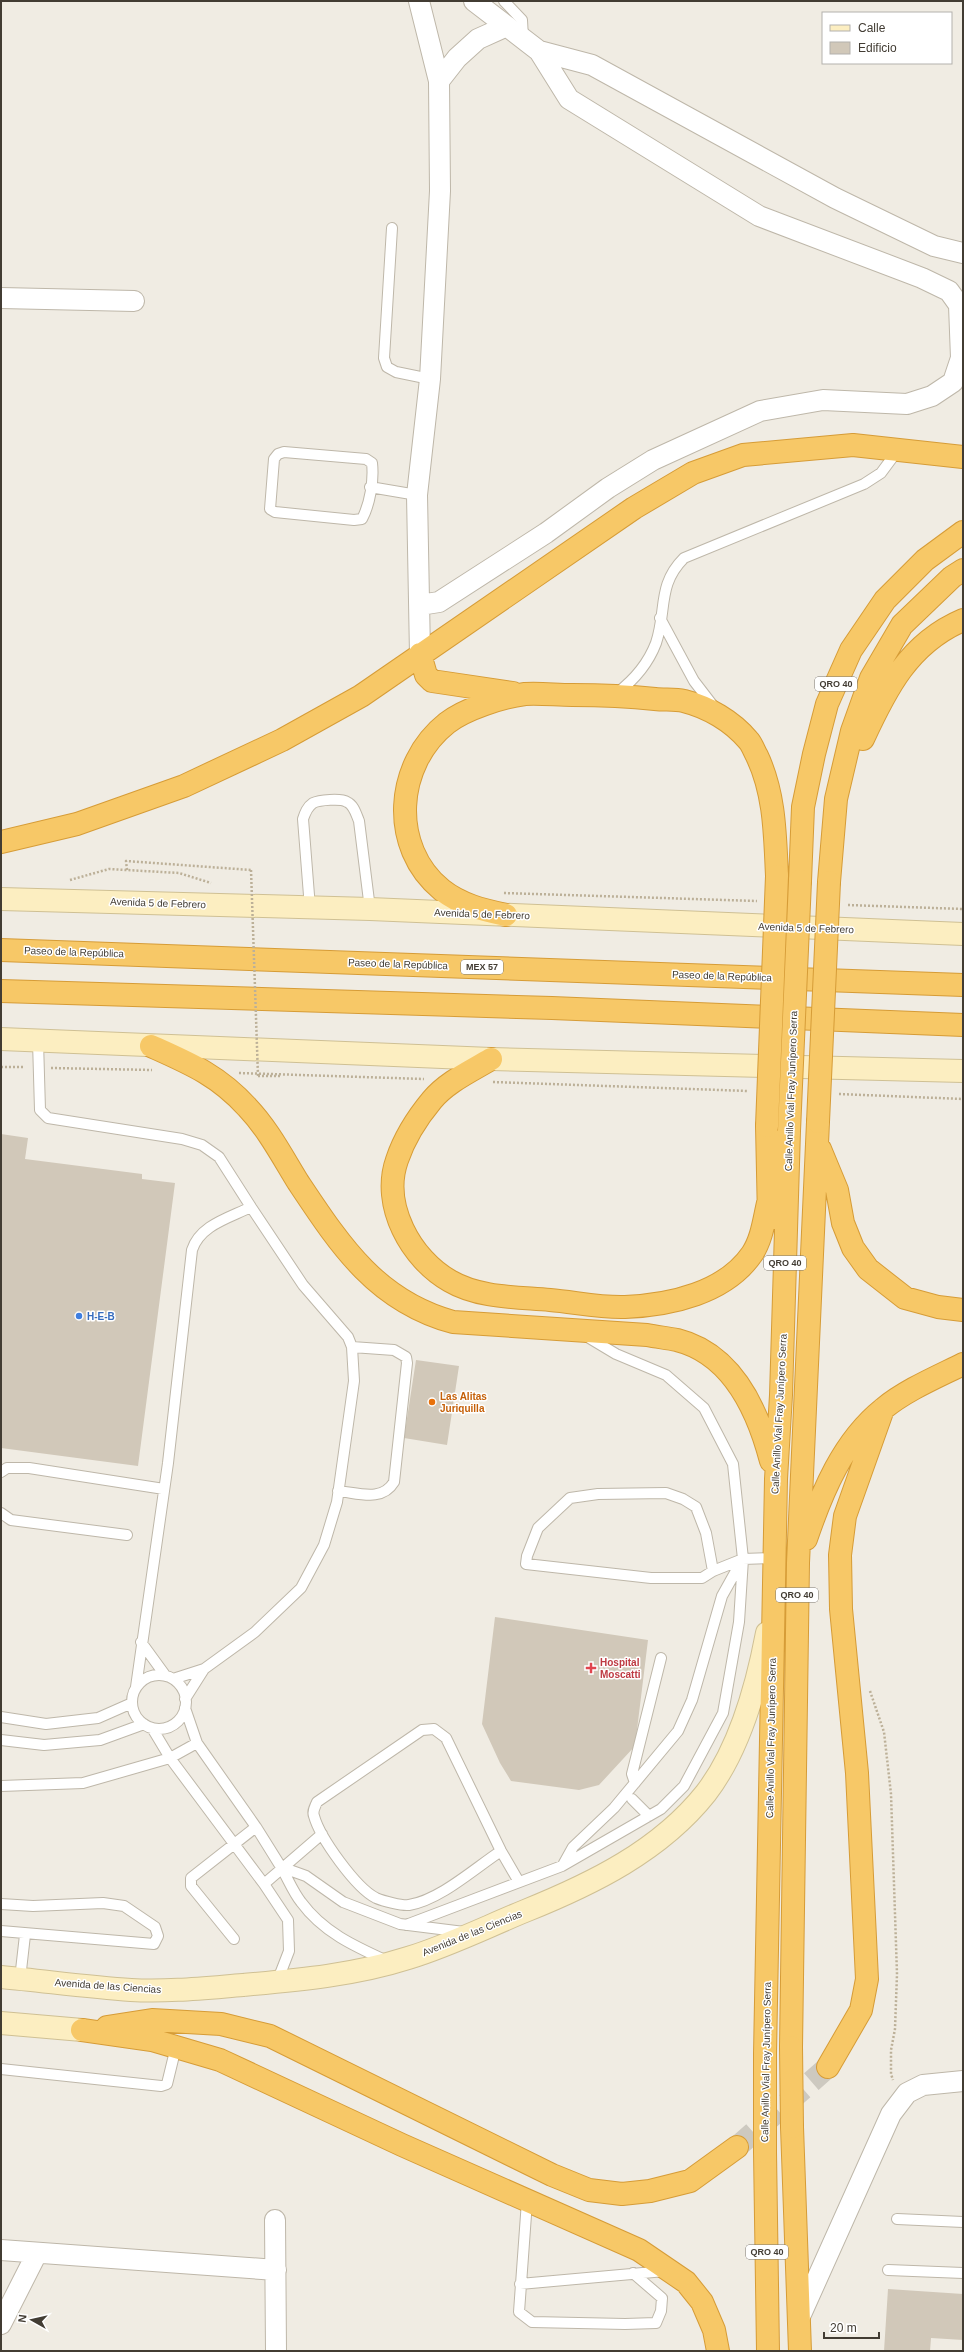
<svg xmlns="http://www.w3.org/2000/svg" width="964" height="2352" font-family="Helvetica,sans-serif">
  <style>
    .building { fill: #d1c8b9 }
    .lines { fill: none; stroke-linecap: round; stroke-linejoin: round }
    .highway-tunnel { stroke: #cdc9c0; stroke-width: 22; stroke-dasharray: 22 11; stroke-linecap: butt }
    .lane-casing { stroke: #beb7a9; stroke-width: 12 }
    .street-casing { stroke: #beb7a9; stroke-width: 22 }
    .secondary-casing { stroke: #cfc094; stroke-width: 24 }
    .highway-casing { stroke: #d69c37; stroke-width: 24 }
    .path { stroke: #bcb098; stroke-width: 2.5; stroke-dasharray: 2 2; stroke-linecap: butt }
    .lane { stroke: #fff; stroke-width: 10 }
    .street { stroke: #fff; stroke-width: 20 }
    .secondary { stroke: #fceec1; stroke-width: 22 }
    .highway { stroke: #f7c867; stroke-width: 22 }
    .highway-bridge-casing { stroke: #d69c37; stroke-width: 24; stroke-linecap: butt }
    .path-bridge { stroke: #bcb098; stroke-width: 2.5; stroke-dasharray: 2 2; stroke-linecap: butt }
    .highway-bridge { stroke: #f7c867; stroke-width: 22 }
    .shop-dot { fill: #3f7fe0; stroke: #fff; stroke-width: 1.5 }
    .food-dot { fill: #e8710a; stroke: #fff; stroke-width: 1.5 }
    .health-dot { fill: #e0444e; stroke: #fff; stroke-width: 1.5 }
    .labels { text-anchor: middle; dominant-baseline: central; stroke-width: 3; stroke-linejoin: round; paint-order: stroke }
    .shield { fill: #fff; stroke: #7b7670; stroke-width: 1 }
    .shield-label { font-size: 9px; font-weight: bold; fill: #423c33 }
    .street-label { font-size: 10px; fill: #423c33; stroke: #fff }
    .shop-label { font-size: 10px; font-weight: bold; fill: #366cbe; stroke: #fff; text-anchor: start }
    .food-label { font-size: 10px; font-weight: bold; fill: #c56008; stroke: #fff; text-anchor: start }
    .health-label { font-size: 10px; font-weight: bold; fill: #be3a42; stroke: #fff; text-anchor: start }
  </style>
  <rect width="100%" height="100%" fill="#f0ece3"/>
  <path class="building" d="M1 1134 28 1138 25 1159 142 1174V1179L175 1183 138 1466 1 1448Z
    M416 1360 459 1366 447 1445 404 1438Z
    M495 1617 648 1640 635 1746 599 1785 579 1790 511 1781 500 1763 482 1724Z
    M888 2289 963 2294V2340L931 2338 930 2351H884Z"/>
  <g class="lines">
    <path class="highway-tunnel" d="M737 2147 828 2067"/>
    <defs>
      <path id="lane" d="M504 1 522 20 523 38
        M392 228 384 358 387 367 396 372 430 379
        M284 452 366 459 372 463C374 480 370 504 362 519L354 520 275 512 270 509 274 459 278 454Z
        M370 487 417 495
        M660 618 694 681 714 707
        M617 693C634 680 648 664 656 643 667 610 657 585 684 558L864 484 881 473 898 450
        M310 908 303 819C305 813 307 807 313 803 319 800 341 798 347 802 354 805 356 814 359 821L370 909
        M38 1041 40 1110 48 1118 182 1139 202 1145 219 1157 251 1207C229 1218 200 1225 192 1250L168 1463 136 1687
        M1 1472 7 1468H29L164 1489
        M338 1491C359 1493 382 1502 394 1482L407 1363 406 1357 394 1350 352 1347
        M1 1513 11 1520 127 1535
        M713 1571 706 1533 696 1507 683 1499 666 1493 598 1494 570 1498 538 1528 527 1556 526 1564 651 1578H702L713 1571 743 1559 774 1558
        M141 1642 165 1675
        M132 1702a27 27 0 1 1 54 0a27 27 0 1 1-54 0Z
        M173 1679 204 1669 255 1632 301 1588 324 1545 337 1502 354 1381 352 1347 348 1337 303 1285 251 1207
        M185 1699 204 1669
        M185 1708 197 1743 256 1827 281 1867 306 1876 343 1902 400 1924 464 1932
        M1 1717 46 1724 98 1718 132 1703
        M152 1728 170 1758 264 1884 288 1920 289 1951 277 1982
        M1 1740 44 1745 100 1740 144 1724
        M635 1783 632 1774 661 1658
        M1 1786 83 1783 170 1758 197 1743
        M632 1799 649 1816
        M501 1851C475 1868 440 1900 409 1905 402 1906 383 1901 376 1898 356 1888 320 1838 314 1816 312 1811 315 1807 317 1802L422 1730 434 1729 446 1738 501 1851 519 1882
        M563 1865 573 1847 614 1808 678 1731 692 1700 722 1596 741 1562
        M281 1867C288 1879 293 1892 301 1902 323 1932 354 1946 387 1961
        M264 1884 322 1834
        M1 1904 33 1906 103 1903 124 1906 155 1927 158 1936 154 1944 1 1931
        M406 1925 562 1866 661 1809 684 1786 723 1713 739 1622 743 1559 733 1464 704 1408 666 1375 616 1354 586 1336
        M234 1939 191 1886V1878L256 1827
        M20 1979 25 1935
        M1 2069 161 2086 167 2084 176 2047
        M527 2201 519 2312 532 2322 625 2324 656 2323 661 2311 662 2298 633 2273
        M897 2219 963 2222
        M888 2270 963 2273
        M520 2284 665 2271"/>
      <path id="street" d="M419 1 439 81 440 191 430 379 417 495 420 654
        M539 51 592 65 835 198 934 246 963 253
        M439 81 457 58 478 39 507 26
        M1 298 134 301
        M420 605 439 602 546 533 608 488 653 460 760 411 823 400 907 404 932 396 953 382 961 358 959 305 949 291 922 278 759 216 569 99 539 51 474 1
        M275 2220 276 2351
        M1 2250 276 2270
        M798 2321 891 2114 907 2093 923 2085 963 2081
        M1 2324 37 2253"/>
      <path id="secondary" d="M1 899 370 909 963 934
        M1 1039 491 1059 963 1071
        M1 1977C44 1981 88 1987 131 1990 168 1992 205 1988 243 1985 298 1980 355 1975 408 1958 448 1946 486 1927 525 1911 592 1884 660 1851 706 1793 739 1750 757 1686 767 1633
        M1 2023 82 2030"/>
      <path id="highway" d="M420 654 426 675 432 681 513 693
        M863 739C886 689 909 643 963 620
        M1 842 77 824 184 786 282 740 361 696 634 508 693 473 743 455 853 445 963 457
        M800 881 803 807 814 754 827 704 851 650 885 600 925 560 963 532
        M829 882 836 799 852 731 871 678 902 625 952 577 963 570
        M506 915C483 910 461 905 442 890 389 847 395 764 447 723 465 709 502 697 525 694 540 693 557 695 572 695 600 695 627 696 655 699 665 700 675 699 684 701 708 707 732 721 748 740 752 744 754 751 757 756 775 794 775 835 777 876
        M1 950 963 985
        M1 991 552 1008 963 1025
        M151 1046C189 1063 218 1075 247 1107 268 1129 282 1156 298 1182 340 1245 376 1301 453 1322L647 1335C657 1337 667 1338 677 1340 733 1354 758 1411 771 1461
        M491 1059C471 1071 447 1082 432 1100 417 1118 404 1139 397 1160 381 1205 411 1259 450 1281 479 1298 517 1297 550 1300 574 1302 601 1308 625 1307 671 1305 725 1293 752 1254 762 1239 764 1220 768 1203
        M767 1126 769 1219
        M820 1149 837 1190 843 1223 853 1248 868 1269 905 1298 938 1307 963 1310
        M806 1539C822 1492 843 1441 883 1409 906 1390 937 1377 963 1364
        M107 2027 152 2020 221 2024 270 2036 552 2175 589 2190 622 2194 650 2191 690 2181 737 2147
        M82 2030 152 2040 220 2060 402 2145 639 2250 686 2282 702 2302 714 2330 718 2351
        M791 2047 798 1563 818 1122
        M765 2054 776 1479 781 1395 789 1131
        M828 2067 861 2010 867 1979 857 1773 841 1609 840 1555 845 1516 883 1409
        M792 2127 800 2351
        M765 2152 768 2351"/>
    </defs>
    <use href="#lane" class="lane-casing"/>
    <use href="#street" class="street-casing"/>
    <use href="#secondary" class="secondary-casing"/>
    <use href="#highway" class="highway-casing"/>
    <path class="path" d="M127 870 126 861 251 870
      M70 880 109 869 179 873 211 883
      M504 893 757 901
      M848 905 963 909
      M1 1067H24
      M51 1068 152 1070
      M239 1073 424 1079
      M258 1076H282
      M493 1082 748 1091
      M839 1094 963 1099
      M870 1691 884 1732 891 1794 897 1974 895 2029 891 2050V2074L893 2080"/>
    <use href="#lane" class="lane"/>
    <use href="#street" class="street"/>
    <use href="#secondary" class="secondary"/>
    <use href="#highway" class="highway"/>
    <defs>
      <path id="highway-bridge" d="M818 1122 829 882
        M767 1126 777 876
        M789 1131 800 881
        M791 2047 792 2127
        M765 2152V2054"/>
    </defs>
    <use href="#highway-bridge" class="highway-bridge-casing"/>
    <path class="path-bridge" d="M251 870 258 1076"/>
    <use href="#highway-bridge" class="highway-bridge"/>
  </g>
  <circle class="shop-dot" cx="79" cy="1316" r="4"/>
  <circle class="food-dot" cx="432" cy="1402" r="4"/>
  <path class="health-dot" d="M589 1662h4v4h4v4h-4v4h-4v-4h-4v-4h4z"/>
  <g class="labels">
    <g class="shield">
      <rect x="815" y="677" width="42" height="14" rx="3"/>
      <rect x="461" y="960" width="42" height="14" rx="3"/>
      <rect x="764" y="1256" width="42" height="14" rx="3"/>
      <rect x="776" y="1588" width="42" height="14" rx="3"/>
      <rect x="746" y="2245" width="42" height="14" rx="3"/>
    </g>
    <g class="shield-label">
      <text x="836" y="684">QRO 40</text>
      <text x="482" y="967">MEX 57</text>
      <text x="785" y="1263">QRO 40</text>
      <text x="797" y="1595">QRO 40</text>
      <text x="767" y="2252">QRO 40</text>
    </g>
    <g class="street-label">
      <text transform="translate(158 903) rotate(2)">Avenida 5 de Febrero</text>
      <text transform="translate(482 914) rotate(2)">Avenida 5 de Febrero</text>
      <text transform="translate(806 928) rotate(2)">Avenida 5 de Febrero</text>
      <text transform="translate(74 952) rotate(2)">Paseo de la República</text>
      <text transform="translate(398 964) rotate(2)">Paseo de la República</text>
      <text transform="translate(722 976) rotate(2)">Paseo de la República</text>
      <text transform="translate(791 1091) rotate(-88)">Calle Anillo Vial Fray Junípero Serra</text>
      <text transform="translate(779 1414) rotate(-87)">Calle Anillo Vial Fray Junípero Serra</text>
      <text transform="translate(771 1738) rotate(-89)">Calle Anillo Vial Fray Junípero Serra</text>
      <text transform="translate(472 1933) rotate(-22)">Avenida de las Ciencias</text>
      <text transform="translate(108 1986) rotate(4)">Avenida de las Ciencias</text>
      <text transform="translate(766 2062) rotate(-89)">Calle Anillo Vial Fray Junípero Serra</text>
    </g>
    <g class="shop-label">
      <text x="87" y="1316">H-E-B</text>
    </g>
    <g class="food-label">
      <text x="440" y="1396">Las Alitas<tspan x="440" dy="12">Juriquilla</tspan></text>
    </g>
    <g class="health-label">
      <text x="600" y="1662">Hospital<tspan x="600" dy="12">Moscatti</tspan></text>
    </g>
  </g>
  <rect width="964" height="2352" fill="none" stroke="#423c33" stroke-width="4"/>
  <rect x="822" y="12" width="130" height="52" fill="#ffffff" stroke="#b3b1ad"/>
  <rect x="830" y="25" width="20" height="6" fill="#fceec1" stroke="#b3b1ad"/>
  <text x="858" y="32" font-size="12" fill="#423c33">Calle</text>
  <rect x="830" y="42" width="20" height="12" fill="#d1c8b9" stroke="#b3b1ad"/>
  <text x="858" y="52" font-size="12" fill="#423c33">Edificio</text>
  <g transform="translate(32 2320) rotate(278)" stroke="#ffffff" stroke-width="3" paint-order="stroke">
  <path d="M0-3L7 15L0 10L-7 15Z" fill="#423c33"/>
  <text y="-6" font-size="11" font-weight="bold" text-anchor="middle" fill="#423c33">N</text>
  </g>
  <path d="M824 2332v6h55v-6" fill="none" stroke="#423c33" stroke-width="2"/>
  <text x="830" y="2332" font-size="12" fill="#423c33" stroke="#ffffff" stroke-width="3" paint-order="stroke">20 m</text>
</svg>
